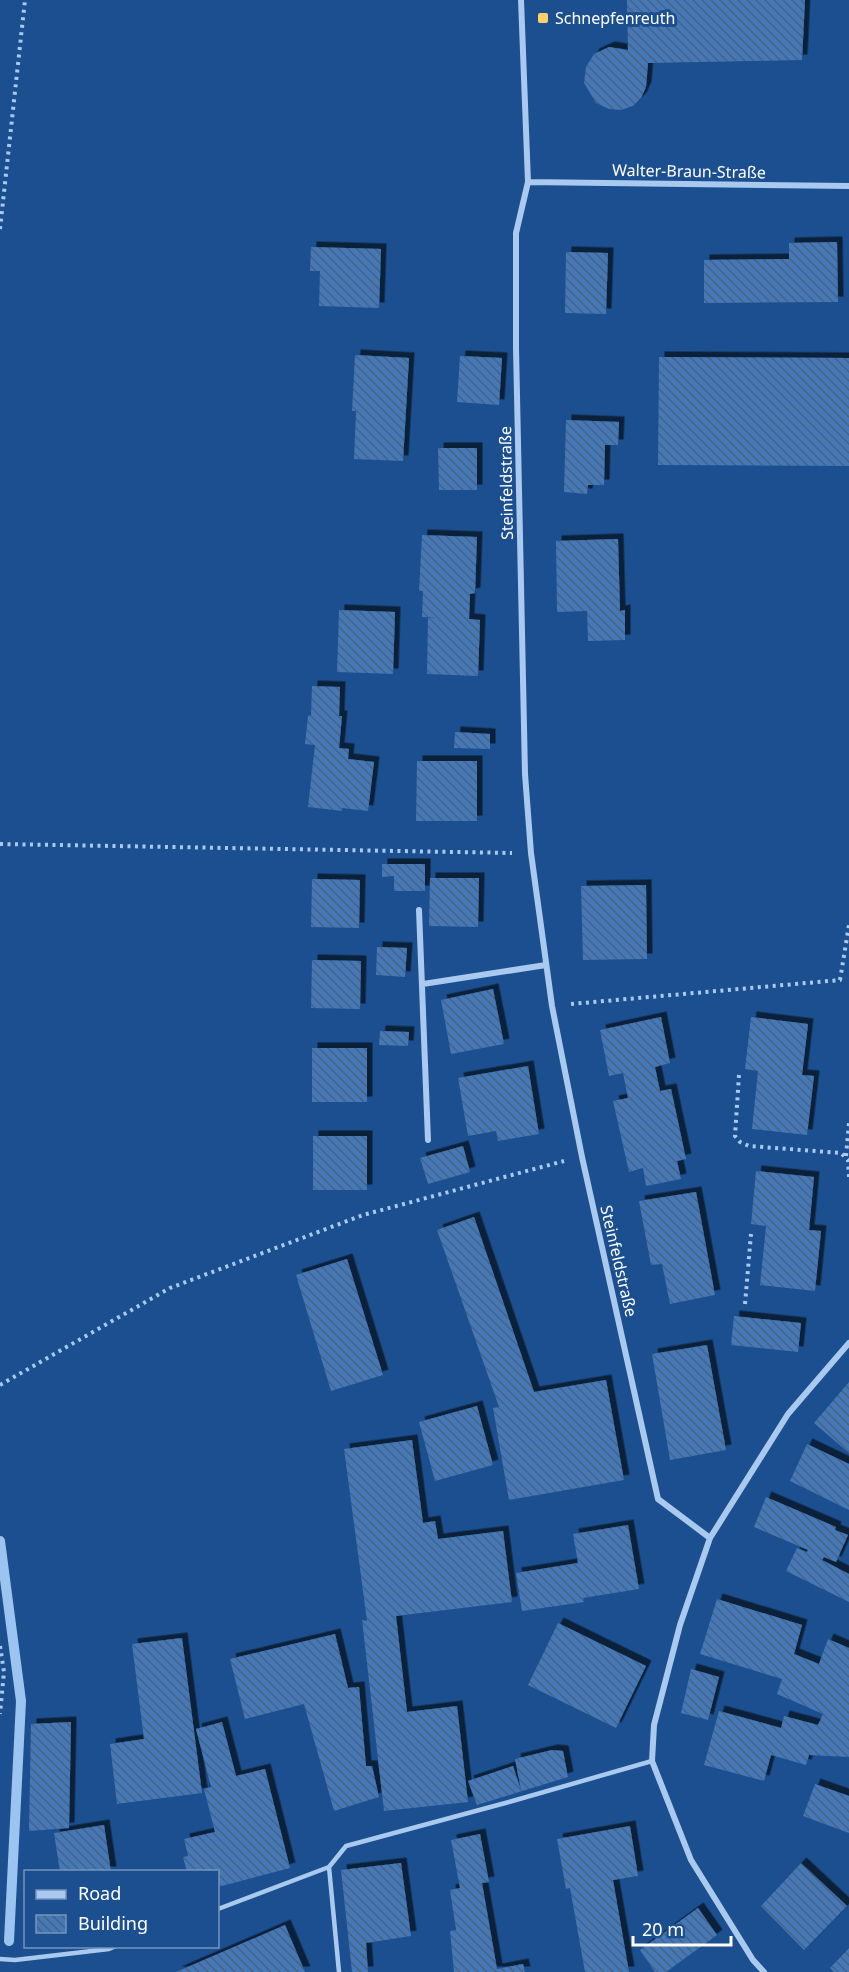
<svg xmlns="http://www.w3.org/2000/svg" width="849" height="1972" font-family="'Noto Sans',sans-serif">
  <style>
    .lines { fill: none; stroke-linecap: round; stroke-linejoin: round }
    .stream { stroke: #9cc4f0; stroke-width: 10 }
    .building { fill: url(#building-back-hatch); filter: url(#shadow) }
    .path { stroke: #a9c9ee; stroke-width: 4; stroke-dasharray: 3 4.5; stroke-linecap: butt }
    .lane { stroke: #a9c9ee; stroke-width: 4.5 }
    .street { stroke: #a9c9ee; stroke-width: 6 }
    .poi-dot { fill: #ffd166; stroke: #1b4f8f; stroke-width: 2 }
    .labels { text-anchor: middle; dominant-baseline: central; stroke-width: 6; stroke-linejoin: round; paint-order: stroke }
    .poi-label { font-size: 16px; fill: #fff; stroke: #1b4f8f; text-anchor: start }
    .street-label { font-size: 16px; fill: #fff; stroke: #1b4f8f }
  </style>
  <defs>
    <pattern id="building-back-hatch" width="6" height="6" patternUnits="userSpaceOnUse" patternTransform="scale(1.5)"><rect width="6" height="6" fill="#4478b7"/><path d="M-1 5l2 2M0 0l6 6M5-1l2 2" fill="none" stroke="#486282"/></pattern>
    <filter id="shadow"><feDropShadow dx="5.5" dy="-5.5" stdDeviation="0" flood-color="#0009"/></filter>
  </defs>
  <rect width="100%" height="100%" fill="#1b4f8f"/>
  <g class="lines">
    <path class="stream" d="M0 1541 21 1701 9 1941"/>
  </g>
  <path class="building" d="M627 0H805L802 60 648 63 646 87 641 98 633 106 621 110 609 109 596 103 584 83 586 67 594 54 609 47 628 50Z
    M837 242 838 302 704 303V260L789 259V243Z
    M311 247 381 249 379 308 319 306 320 271H310Z
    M566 252 608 253 606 314 565 313Z
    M355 355 409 358 403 461 354 459 356 411H352Z
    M460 356 502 358 499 405 457 402Z
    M659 357 849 358V466L658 465Z
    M566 420 619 422 618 445H605L604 485H588L587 494 564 492Z
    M438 448H477V490H439Z
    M422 535 477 537 475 593 470 594 469 619 480 620 478 676 427 674 428 618H437L422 617 423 591H419Z
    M618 539 620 611 625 610V640L588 641 587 611 557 612 556 541Z
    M339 610 395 612 393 674 337 672Z
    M312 686 340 687 339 716H342L339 748 349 749 348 759 374 762 368 811 342 808V811L308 807 315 745 305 744 308 716 311 715Z
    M455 732 490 734V749L454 748Z
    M417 761H477V821H416Z
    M382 864H425V891H394V876L382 877Z
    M430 878H479L478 927 429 926Z
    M312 879 360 880 359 928 311 927Z
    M646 885 647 959 583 960 581 886Z
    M377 947 407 948 405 977 376 975Z
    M312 960 361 961 360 1009 311 1008Z
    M493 989 504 1044 451 1054 441 1000Z
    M661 1017 670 1063 655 1067 660 1091 671 1089 686 1159 677 1161 681 1179 646 1186 643 1168 629 1172 613 1101 628 1098 623 1073 609 1076 600 1030Z
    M751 1017 808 1024 802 1075 814 1076 807 1135 752 1129 758 1071 745 1069Z
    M380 1031 409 1032 408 1046 379 1045Z
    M312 1048H367V1102H312Z
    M528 1066 539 1134 498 1141 496 1131 468 1136 458 1078Z
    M313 1136H367V1190H313Z
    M463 1146 470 1172 428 1184 420 1158Z
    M756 1171 814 1177 809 1230 821 1231 815 1291 760 1285 766 1226 751 1224Z
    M696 1192 715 1295 670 1304 662 1264 651 1265 639 1201Z
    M474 1217 534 1392 606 1380 624 1480 509 1500 493 1408 499 1407 437 1230Z
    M347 1259 383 1375 331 1391 296 1275Z
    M734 1316 801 1323 798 1352 731 1345Z
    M707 1345 726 1450 670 1460 652 1354Z
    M849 1382V1453L814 1423Z
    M477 1406 493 1465 435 1481 419 1422Z
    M412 1440 423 1523 435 1521 438 1539 503 1531 512 1602 396 1616 407 1712 457 1706 468 1802 384 1811 362 1620 367 1621 344 1449Z
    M807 1444 849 1464V1510L790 1481Z
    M766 1497 836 1527 835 1530 848 1535 836 1562 824 1557 822 1560 849 1574V1602L786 1571 797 1548 807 1552 808 1550 754 1527Z
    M628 1525 639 1589 583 1598 584 1602 522 1611 516 1573 578 1563 573 1534Z
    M717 1599 802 1625 794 1654 819 1664 828 1639 849 1648V1757L809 1755 806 1765 771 1755 764 1781 704 1765 719 1711 781 1728 784 1716 818 1725 823 1714 777 1694 782 1679 700 1654Z
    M558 1623 646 1666 616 1728 528 1685Z
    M335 1634 348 1688 359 1687 366 1766H372L379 1797 334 1811 304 1704 245 1719 230 1659Z
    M182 1638 202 1793 117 1804 110 1744 144 1739 132 1644Z
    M691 1669 719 1677 708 1720 681 1713Z
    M71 1722 69 1828 29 1831 31 1724Z
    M222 1722 236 1776 265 1769 290 1868 218 1887V1872H187L183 1857 188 1856 184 1839 215 1832 204 1789 211 1787 196 1729Z
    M552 1750 563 1751 568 1777 477 1805 468 1781 513 1766 521 1790 515 1759Z
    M815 1784 849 1796V1833L803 1816Z
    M104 1825 111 1872H60L54 1833Z
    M630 1826 638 1876 613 1880 629 1972H585L570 1888 566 1889 557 1839Z
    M480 1834 489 1882 482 1883 497 1969 523 1964 525 1972H454L450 1931 456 1930 450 1890 460 1888 451 1840Z
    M401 1863 411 1936 366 1943 368 1972H352L341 1870Z
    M801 1863 847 1906 804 1950 761 1906Z
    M698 1908 717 1935 666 1972H655L640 1950Z
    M285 1925 305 1972H176Z
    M849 1948V1972H834L830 1968Z"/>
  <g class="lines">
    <path class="path" d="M0 229 25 0
      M0 844 512 853
      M571 1004 840 980 849 925
      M739 1075 735 1136 740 1142 749 1146 841 1153 848 1160 849 1177
      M846 1156 849 1123
      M745 1304 751 1234
      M0 1385 170 1288 363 1215 564 1161
      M0 1646 4 1672 0 1714"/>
    <path class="lane" d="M329 1867 339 1972
      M218 1909 329 1867 346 1846 509 1802 652 1761
      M0 1959 15 1960 109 1949 116 1946"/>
    <path class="street" d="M521 0 528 182 516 233V348L525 774 531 853 552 1006 582 1157 658 1499 710 1538
      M528 182 849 186
      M419 910 428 1140
      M423 984 546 965
      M764 1972 753 1960 691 1860 652 1761 654 1725 680 1625 710 1538 788 1414 849 1343"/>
  </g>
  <rect class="poi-dot" x="537" y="12" width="12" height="12" rx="3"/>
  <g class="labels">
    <g class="poi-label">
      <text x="555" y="18">Schnepfenreuth</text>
    </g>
    <g class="street-label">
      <text transform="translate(689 171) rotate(1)">Walter-Braun-Straße</text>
      <text transform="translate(506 483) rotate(-91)">Steinfeldstraße</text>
      <text transform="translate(619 1261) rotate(77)">Steinfeldstraße</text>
    </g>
  </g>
  <rect x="24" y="1870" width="195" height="78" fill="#1b4f8f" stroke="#7695bc" stroke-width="1.5"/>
  <rect x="36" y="1890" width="30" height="9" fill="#a9c9ee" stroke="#7695bc" stroke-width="1.5"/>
  <text x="78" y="1900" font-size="18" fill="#ffffff">Road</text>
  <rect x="36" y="1915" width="30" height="18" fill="url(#building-back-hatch)" stroke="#7695bc" stroke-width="1.5"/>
  <text x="78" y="1930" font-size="18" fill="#ffffff">Building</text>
  <path d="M633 1936v9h98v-9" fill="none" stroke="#ffffff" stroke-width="3"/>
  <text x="642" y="1936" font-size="18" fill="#ffffff" stroke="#1b4f8f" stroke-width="4.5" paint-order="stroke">20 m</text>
</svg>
